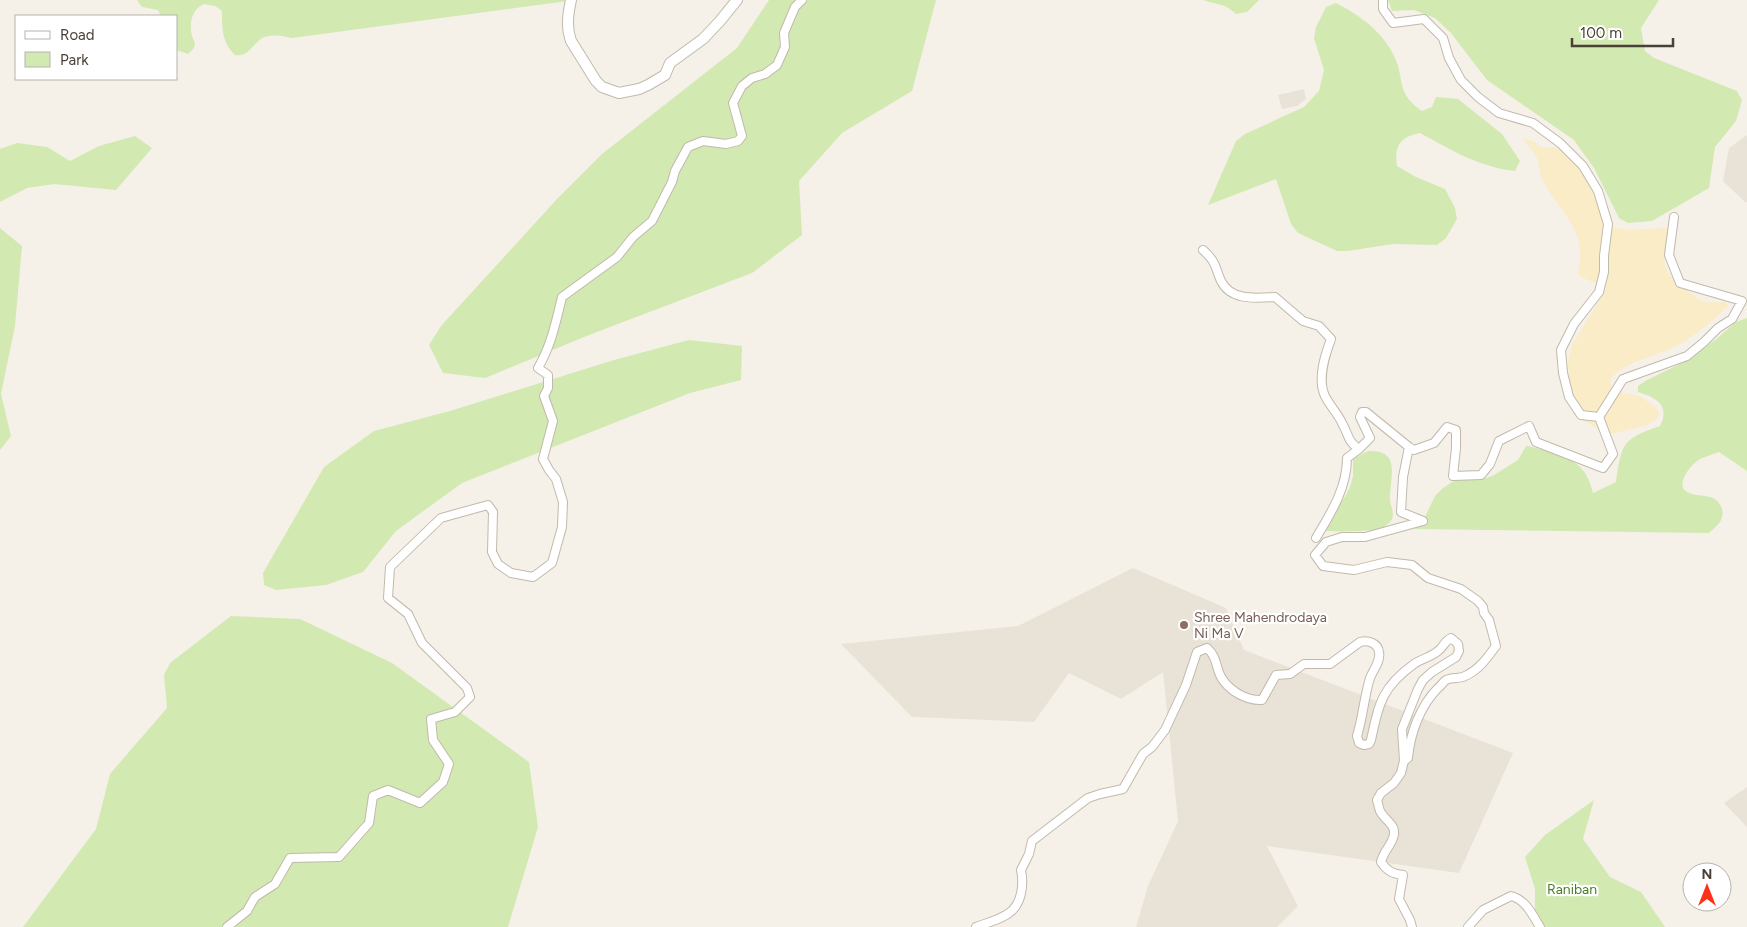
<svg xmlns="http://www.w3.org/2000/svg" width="1747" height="927" font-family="Figtree,sans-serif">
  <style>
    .residential { fill: #e9e3d7 }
    .green { fill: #d2e9b2 }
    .sand { fill: #f9ecc6 }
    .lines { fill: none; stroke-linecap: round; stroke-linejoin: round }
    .minor-casing { stroke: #c1b9ac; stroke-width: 10 }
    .tertiary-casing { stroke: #c1b9ac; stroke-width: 12 }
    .minor { stroke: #fff; stroke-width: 8 }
    .tertiary { stroke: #fff; stroke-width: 10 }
    .education-dot { fill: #8d6e63; stroke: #fff; stroke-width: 2 }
    .labels { text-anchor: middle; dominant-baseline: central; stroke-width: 4.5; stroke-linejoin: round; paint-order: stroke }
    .education-label { font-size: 14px; fill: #785e54; stroke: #fff; text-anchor: start }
    .park-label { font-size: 14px; fill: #4c7d29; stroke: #fff }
  </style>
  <rect width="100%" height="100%" fill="#f5f1e9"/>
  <path class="residential" d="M1304 89 1306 99 1297 106 1282 109 1278 95Z
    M1747 135V202H1745L1723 181 1729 148Z
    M1133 568 1226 608 1244 650 1513 753 1459 873 1267 846 1298 906 1277 927H1136L1148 886 1178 821 1163 672 1121 699 1069 673 1034 722 912 717 841 644 1018 626Z
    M1747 787V827L1724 803Z"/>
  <path class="green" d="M137 0H575L292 38C283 36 269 33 261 39 251 46 249 57 235 55 222 43 222 28 222 11L215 6 204 4C189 10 188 31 195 43L194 48 188 54 176 50V16H161L158 10 142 7Z
    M769 0H936L912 91 842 133 799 181 802 235 752 273 589 335 485 378 443 373 429 345 441 326 557 199 602 154 737 48Z
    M1203 0H1259L1247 12 1236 14C1225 3 1217 5 1203 0Z
    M1388 0H1659L1641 28 1645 51 1654 58 1737 91 1742 100 1736 121 1715 147 1709 188 1652 221 1628 223 1619 218 1594 168 1574 140 1487 80 1451 33 1435 18 1414 10 1392 11Z
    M1336 3C1358 14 1382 31 1393 54 1406 78 1394 92 1422 111L1432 107 1436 97 1458 99 1502 134 1520 161 1515 171C1479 167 1451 150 1420 133 1400 137 1394 146 1397 166L1416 177 1445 189 1455 208 1457 219 1446 238 1437 245 1393 244 1348 251H1337L1298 233 1291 224 1276 179 1208 205 1236 141 1245 134 1304 107 1319 91 1324 70 1314 38 1316 27 1326 7Z
    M135 136 152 148 116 190 54 184 27 188 0 202V149L17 143 47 147 70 161 99 146Z
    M0 228 22 246 15 326 1 394 11 436 0 450Z
    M1747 318V471L1719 452C1712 455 1702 457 1697 461 1689 467 1675 486 1687 492 1695 496 1702 495 1710 497 1721 500 1726 512 1720 522 1717 526 1712 530 1709 533L1414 529 1423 521 1435 496 1443 488 1452 482 1469 477 1474 476 1484 479 1494 475 1518 460 1526 446C1537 447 1570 458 1578 465 1587 473 1590 482 1593 493L1616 482C1622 443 1622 439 1660 426 1671 405 1655 397 1638 392V386L1647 380 1682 363 1714 341 1736 322Z
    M689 340 742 346 741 380 690 393 462 483 396 531 363 572 326 585 276 590 264 585 263 573 324 467 374 431 450 411 614 360Z
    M1368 451C1403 450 1389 478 1390 500 1391 508 1396 514 1390 522 1388 524 1383 528 1380 529 1372 531 1335 532 1326 531L1332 515 1345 497 1350 487 1353 476V459Z
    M231 616 300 619 392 663 529 762 538 827 508 927H23L96 829 110 774 167 708 164 675 170 663Z
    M1594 800 1583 839 1610 877 1641 892 1665 927H1535V889L1525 857 1545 835Z"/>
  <path class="sand" d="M1523 139 1533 141 1542 148 1552 147 1569 148 1581 158 1602 191 1612 227 1628 230 1667 228 1670 233C1659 264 1663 273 1689 292 1694 295 1700 301 1706 302 1712 303 1719 302 1725 302L1728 306C1711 322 1693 338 1672 348 1652 358 1624 361 1610 380L1612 390 1639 396 1657 408 1659 414 1657 419 1647 425 1615 433H1604L1575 415 1569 405 1567 395 1569 384 1568 361 1572 345 1607 288 1581 277 1578 272C1589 232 1561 214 1544 183 1539 175 1540 166 1537 158 1534 151 1527 144 1523 139Z"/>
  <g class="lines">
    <defs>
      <path id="minor" d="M1203 250C1217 263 1214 265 1221 281 1231 301 1255 298 1275 297L1303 321 1319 326 1331 339C1325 355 1317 379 1325 396 1330 406 1338 414 1342 423 1349 435 1347 441 1359 449L1370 438 1360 417 1362 412H1366L1409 447 1414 450 1434 443 1447 427 1456 430V448L1453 476 1481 475 1490 464 1499 441 1529 426 1536 442 1603 468 1613 454 1599 417 1581 415 1569 397 1563 373 1561 350 1574 324 1599 292 1604 272V256L1608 224 1598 191 1583 166 1560 143 1533 123 1499 113 1478 97 1461 80 1449 58 1443 38 1424 19 1393 23 1383 9V0
        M1599 417 1623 379 1687 356 1704 342 1718 328 1732 319 1742 301 1680 283 1669 255 1674 217
        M1316 538C1331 513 1347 488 1347 458L1359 449
        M1404 761 1408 758C1410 734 1420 706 1438 688 1441 686 1443 682 1446 680 1452 677 1460 679 1465 676 1479 670 1487 658 1496 646L1489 620 1484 613 1483 607 1478 601 1461 589 1428 578 1412 565 1387 562 1354 570 1323 566 1315 555 1326 542 1342 537H1365L1423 521 1401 512 1403 477 1409 447
        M227 927 247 911 255 897 275 884 290 858 339 857 369 823 373 796 388 790 420 803 443 782 449 764 433 740 431 719 455 712 470 697 467 688 422 643 408 614 388 598 390 567 441 518 488 505 493 512 492 552 498 564 511 573 533 577 552 563 562 527 563 502 556 479 549 470 543 459 553 421 544 396 548 388V375L538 368C551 346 556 322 562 297L617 257 633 237 652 221 672 182 675 171 688 147 703 141 726 144 738 141 742 136 733 103 742 86 752 78 765 74 777 65 785 47 784 33 795 7 802 0
        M976 927C986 923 1000 920 1009 913 1022 904 1024 884 1021 870L1029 854 1032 841 1088 798 1100 794 1123 789 1143 754 1152 747 1165 730 1186 685 1197 652 1207 648C1218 658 1215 666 1221 677 1229 691 1247 701 1262 700L1276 675 1290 674 1304 664H1330L1360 642C1368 640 1378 643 1379 652 1381 661 1373 670 1370 678 1364 697 1363 717 1357 736L1359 743 1364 745 1369 744 1371 740C1379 703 1382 687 1414 664 1421 659 1431 657 1438 651 1444 647 1444 641 1451 638L1458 644 1459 651 1456 657 1432 672 1423 680 1418 689 1402 729 1404 761 1401 773 1394 783 1381 793 1377 800C1378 803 1379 808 1380 811 1385 821 1398 825 1393 838 1390 847 1383 852 1381 862 1387 871 1393 874 1403 875L1399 899 1410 920 1412 927
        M1468 927 1483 910 1511 896C1526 900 1532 914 1540 927"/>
      <path id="tertiary" d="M571 0C568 14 566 27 571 41L596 81 602 87 619 93 639 89 648 85 665 75 670 63 703 39 720 21 737 0"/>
    </defs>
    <use href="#minor" class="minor-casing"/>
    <use href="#tertiary" class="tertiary-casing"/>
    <use href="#minor" class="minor"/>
    <use href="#tertiary" class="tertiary"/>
  </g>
  <circle class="education-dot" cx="1184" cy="625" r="5"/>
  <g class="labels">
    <g class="education-label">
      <text x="1194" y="617">Shree Mahendrodaya<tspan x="1194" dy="16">Ni Ma V</tspan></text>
    </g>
    <g class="park-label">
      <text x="1572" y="889">Raniban</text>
    </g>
  </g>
  <rect x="15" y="15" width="162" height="65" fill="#ffffff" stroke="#b6b3af"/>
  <rect x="25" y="31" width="25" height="8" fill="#ffffff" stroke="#b6b3af"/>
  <text x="60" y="40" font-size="15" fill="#494137">Road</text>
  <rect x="25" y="52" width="25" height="15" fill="#d2e9b2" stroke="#b6b3af"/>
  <text x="60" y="65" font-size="15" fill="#494137">Park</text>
  <g transform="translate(1707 887)"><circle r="24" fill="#ffffff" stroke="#b6b3af"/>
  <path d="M0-4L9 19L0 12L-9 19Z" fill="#fd3218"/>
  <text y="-8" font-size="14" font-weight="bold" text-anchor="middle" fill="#494137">N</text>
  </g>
  <path d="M1572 38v8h101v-8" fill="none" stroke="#494137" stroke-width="2.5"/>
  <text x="1580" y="38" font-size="15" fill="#494137" stroke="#ffffff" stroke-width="4" paint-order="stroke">100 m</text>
</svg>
